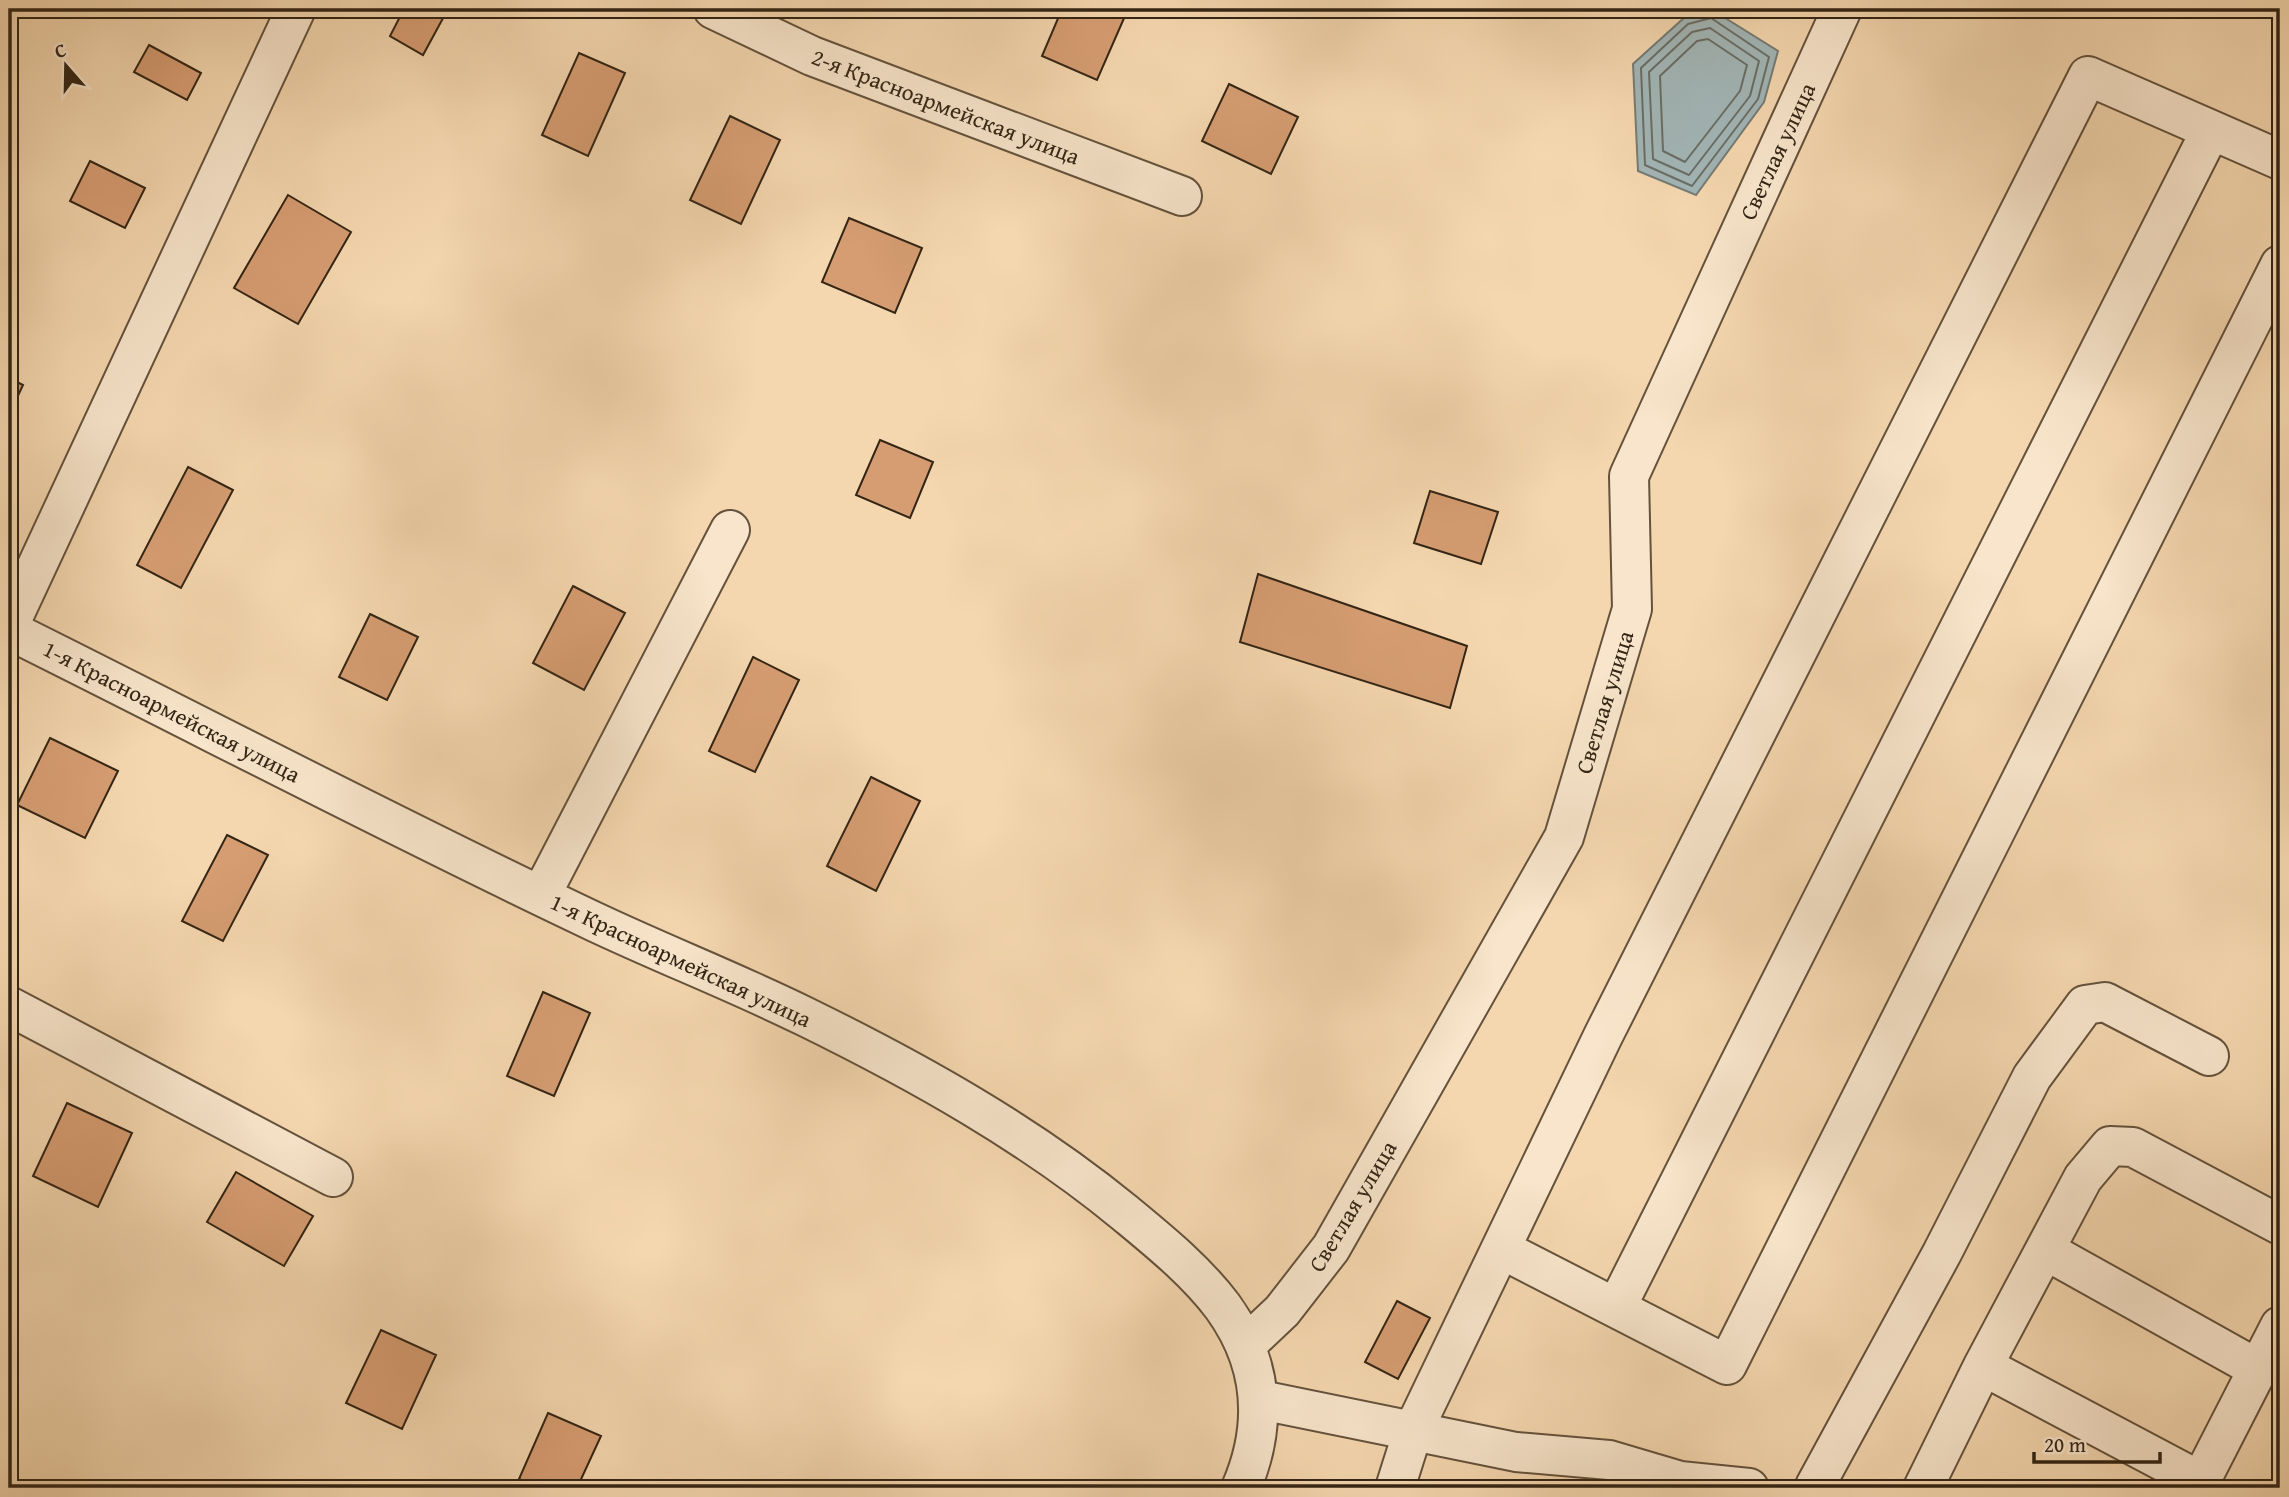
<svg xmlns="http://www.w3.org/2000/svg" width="2289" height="1497" font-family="'Gentium Book Plus',serif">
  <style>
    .water { fill: #a2b6b7; stroke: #767c76; stroke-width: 2 }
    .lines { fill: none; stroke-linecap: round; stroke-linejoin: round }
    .shore { stroke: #6a6e66; stroke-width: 2 }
    .building { fill: #d69d72; stroke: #332515; stroke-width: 2 }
    .minor-casing { stroke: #64523c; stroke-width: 42 }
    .minor { stroke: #f8e5cb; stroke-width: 38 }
    .labels { text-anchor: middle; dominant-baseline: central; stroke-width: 6; stroke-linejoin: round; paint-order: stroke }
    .street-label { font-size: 23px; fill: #332515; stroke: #f8e5cb }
  </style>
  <rect width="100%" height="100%" fill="#f5d7af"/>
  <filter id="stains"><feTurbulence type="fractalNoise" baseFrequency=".00286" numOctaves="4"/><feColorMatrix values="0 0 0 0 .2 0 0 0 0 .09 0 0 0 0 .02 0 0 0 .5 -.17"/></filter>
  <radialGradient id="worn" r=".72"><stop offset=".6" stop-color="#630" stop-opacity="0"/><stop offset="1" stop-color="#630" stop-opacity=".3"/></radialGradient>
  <path class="water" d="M1714 11 1778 51 1764 102 1696 195 1638 171 1633 64 1685 17Z"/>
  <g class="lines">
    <path class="shore" d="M1711 18 1769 57 1758 99 1692 186 1645 165 1641 68 1688 24Z
      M1710 28 1759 61 1750 96 1689 175 1653 159 1649 72 1692 32Z
      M1708 39 1747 65 1740 91 1685 162 1663 151 1660 76 1697 41Z"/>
  </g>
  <path class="building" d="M404 9H448L423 55 390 36Z
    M1062 9H1109L1125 16 1097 80 1042 56Z
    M149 45 201 73 187 100 134 72Z
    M579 53 625 73 588 156 542 135Z
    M1229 84 1298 117 1271 174 1202 141Z
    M730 116 780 140 741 224 690 200Z
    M90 161 145 188 125 228 70 201Z
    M288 195 351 232 298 324 234 288Z
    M849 218 922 248 895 313 822 282Z
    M9 378 23 385 9 415Z
    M880 440 933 462 910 518 856 495Z
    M188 467 233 490 181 588 137 565Z
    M1430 491 1498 512 1481 564 1414 543Z
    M1258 574 1467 646 1450 708 1240 642Z
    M573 586 625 613 584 690 533 663Z
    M370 614 418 637 387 700 339 677Z
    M753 657 799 680 755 772 709 751Z
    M50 738 118 771 85 838 17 805Z
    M871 777 920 801 876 891 827 866Z
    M227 835 268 855 223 941 182 921Z
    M543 992 590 1013 554 1096 507 1076Z
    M67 1103 132 1133 98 1207 33 1176Z
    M236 1172 313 1216 284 1266 207 1222Z
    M1397 1301 1430 1318 1398 1379 1365 1362Z
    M381 1330 436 1355 402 1429 346 1403Z
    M548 1413 601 1436 577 1488H540L519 1479Z"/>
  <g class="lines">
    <defs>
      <path id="minor" d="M713 9 812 56 1182 196
        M9 626 296 9
        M9 630C204 727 398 829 595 922 665 955 737 983 806 1017 918 1072 1029 1134 1125 1213 1160 1242 1196 1271 1223 1307 1264 1364 1268 1425 1241 1488
        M541 895 730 530
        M9 1006 333 1177
        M1501 1249 1727 1365 2280 265
        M2045 1250 2258 1369
        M1616 1308 2211 130
        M1245 1346 1282 1311 1331 1248 1564 837 1632 609 1629 476 1842 9
        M1983 1366 2200 1481
        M1261 1400 1516 1452 1609 1460 1680 1481 1749 1488
        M1815 1486 1942 1253 2032 1077 2085 1005 2105 1002 2209 1056
        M1395 1488 1413 1431 1603 1036 2088 76 2280 160
        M1923 1488 1983 1366 2083 1178 2110 1146 2133 1147 2280 1225
        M2197 1488 2280 1326"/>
    </defs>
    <use href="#minor" class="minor-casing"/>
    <use href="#minor" class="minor"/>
  </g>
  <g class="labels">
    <g class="street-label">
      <text transform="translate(946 106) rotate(21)">2-я Красноармейская улица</text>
      <text transform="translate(1777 151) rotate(-65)">Светлая улица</text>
      <text transform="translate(1604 702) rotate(-73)">Светлая улица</text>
      <text transform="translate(172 711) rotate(27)">1-я Красноармейская улица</text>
      <text transform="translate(681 960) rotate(25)">1-я Красноармейская улица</text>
      <text transform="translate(1352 1206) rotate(-59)">Светлая улица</text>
    </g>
  </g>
  <rect width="2289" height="1497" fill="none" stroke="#f5d7af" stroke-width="35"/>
  <rect x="10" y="10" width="2268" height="1476" fill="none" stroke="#332515" stroke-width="3.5"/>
  <rect x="18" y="18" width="2254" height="1462" fill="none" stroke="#332515" stroke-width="2"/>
  <g transform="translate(66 66) rotate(340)" stroke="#f8e5cb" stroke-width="5" paint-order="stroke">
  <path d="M0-5L12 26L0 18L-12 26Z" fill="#332515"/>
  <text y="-10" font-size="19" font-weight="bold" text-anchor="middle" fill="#332515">С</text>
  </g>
  <path d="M2034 1452v10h126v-10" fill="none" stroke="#332515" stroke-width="3.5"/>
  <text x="2044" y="1452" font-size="21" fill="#332515" stroke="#f8e5cb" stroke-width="5" paint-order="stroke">20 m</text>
  <rect width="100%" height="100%" filter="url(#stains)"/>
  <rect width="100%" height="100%" fill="url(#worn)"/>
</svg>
